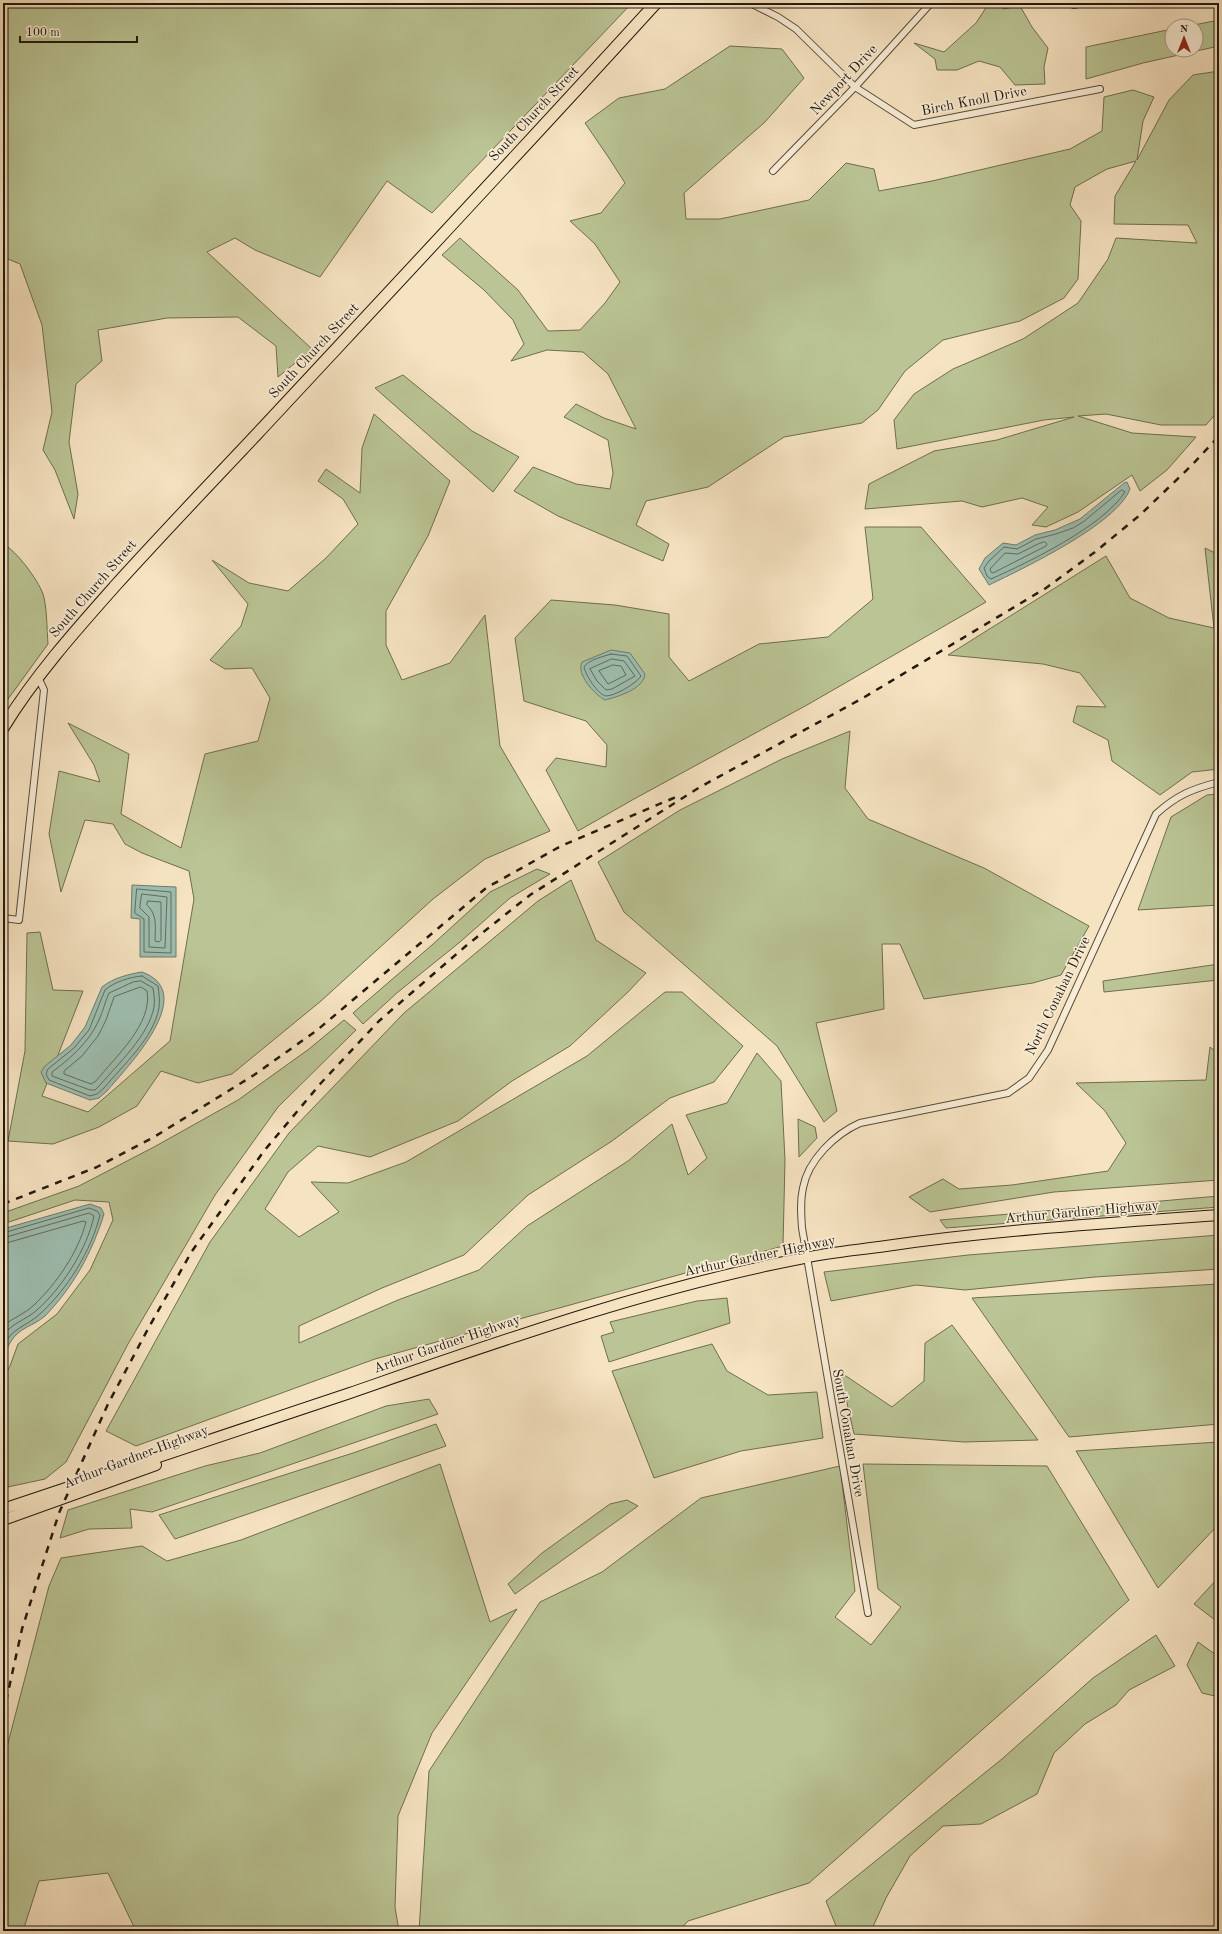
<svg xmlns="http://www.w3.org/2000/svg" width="1222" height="1934" font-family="'Old Standard TT',serif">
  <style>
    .green { fill: #bac494; stroke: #6e6e50 }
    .water { fill: #9dbeb0; stroke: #6c7c6f }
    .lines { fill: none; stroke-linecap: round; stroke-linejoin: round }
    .shore { stroke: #606c5e; stroke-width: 1 }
    .minor-casing { stroke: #574c3a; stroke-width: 8 }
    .primary-casing { stroke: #22190d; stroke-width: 12 }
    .trunk-casing { stroke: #22190d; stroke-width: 13 }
    .minor { stroke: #f9edd7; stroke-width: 6 }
    .primary { stroke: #f6e3c1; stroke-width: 10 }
    .trunk { stroke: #f6e3c1; stroke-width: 11 }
    .rail { stroke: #22190d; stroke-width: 2.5; stroke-dasharray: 7 7; stroke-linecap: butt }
    .labels { text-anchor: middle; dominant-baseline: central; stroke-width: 3.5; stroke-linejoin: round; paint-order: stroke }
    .street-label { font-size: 14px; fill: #22190d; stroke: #f9edd7 }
  </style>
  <rect width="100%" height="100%" fill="#f6e3c1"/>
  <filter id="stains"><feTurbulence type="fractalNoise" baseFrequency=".005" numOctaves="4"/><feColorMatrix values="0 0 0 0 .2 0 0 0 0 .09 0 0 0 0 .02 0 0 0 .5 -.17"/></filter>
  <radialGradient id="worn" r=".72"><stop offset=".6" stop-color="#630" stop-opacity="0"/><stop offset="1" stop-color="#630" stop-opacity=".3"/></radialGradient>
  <path class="green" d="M3 3H632L432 213 387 181 320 277 255 250 235 238 207 252 312 349 278 377 276 346 238 317 167 318 98 330 102 361 76 384 69 442 78 494 74 519 55 470 43 450 52 412 42 325 20 264 3 257Z
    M989 3H998L1003 9 1020 6 1032 27 1048 48 1044 67 1045 84 1015 85 1000 67 979 61 957 70H937L935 59 914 43 944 52 976 23Z
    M1219 20V46L1143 63 1086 79V47L1172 29V50H1196V26H1189Z
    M730 46 782 49 804 78 765 122 684 193 686 219H720L809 200 846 163 874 169 879 191 932 181 1070 149 1102 131 1104 97 1133 90 1154 97 1143 121 1137 160 1169 100 1193 75 1219 71V410L1206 425H1161L1106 414 1078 416 1132 433 1196 437 1167 470 1140 491 1132 475 1078 512 1046 527 1032 525 1048 507 1022 498 982 507 962 501 865 509 869 484 934 451 997 440 1074 417 1044 420 897 449 894 420 914 394 953 369 1023 339 1078 303 1108 259 1116 238 1197 243 1188 225 1114 224 1115 196 1136 161 1107 169 1075 187 1070 205 1081 221 1078 279 1064 298 1020 321 943 340 905 371 878 410 862 423 784 437 708 487 646 501 636 525 669 544 663 561 558 516 514 491 533 467 576 484 610 489 613 473 608 440 564 417 576 404 604 418 636 429 608 374 583 352 547 350 511 361 524 344 513 320 484 290 442 255 460 238 518 290 548 331 580 330 605 303 620 282 595 244 570 221 601 213 625 183 609 158 585 123 619 98 665 89Z
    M403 375 472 431 519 457 493 492 375 388Z
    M374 414 450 481 428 536 386 611V645L402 680 450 663 485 615 500 746 550 831 485 859 433 899 321 1001 232 1074 198 1083 161 1071 137 1106 99 1127 53 1144 8 1141 25 1051 27 933 40 932 53 990 83 991 42 1096 88 1112 170 1041 194 899 189 871 142 853 125 844 113 824 85 820 61 892 49 834 59 771 100 782 94 765 68 723 129 754 121 814 181 848 205 754 258 741 270 698 252 668 225 669 210 660 241 626 248 604 212 560 249 583 288 591 326 558 358 524 343 499 318 481 326 469 360 493 362 448Z
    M865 527H921L986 602 807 705 634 799 578 831 546 770 556 758 606 767 607 745 586 721 524 701 515 638 551 600 615 605 669 614V657L689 681 759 644 828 637 873 599Z
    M3 544C16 550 38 580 43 594 47 606 47 631 48 644L3 706Z
    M1205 548 1219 555V769L1192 772 1160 795 1112 761 1108 740 1073 722 1077 706 1106 707 1080 673 1043 664 948 655 1106 556 1130 598 1169 618 1214 628Z
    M850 731 845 788 868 819 984 868 1089 926 1061 975 1033 983 924 999 900 944H882L884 1009 816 1023 837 1111 824 1122 777 1046 624 912 598 862 680 810 782 759Z
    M1219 794V905L1138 910 1171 817 1207 795Z
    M537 869 550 874 510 898 460 942 398 992 363 1024 353 1013 432 945 490 892Z
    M571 880 596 940 646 973 628 992 570 1046 512 1081 458 1121 370 1157 318 1146 288 1172 265 1209 299 1237 339 1212 311 1182 348 1183 406 1162 587 1056 665 992H682L743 1046 714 1082 670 1098 612 1141 528 1195 464 1255 382 1288 299 1326V1343L398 1300 479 1270 527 1226 628 1161 672 1124 688 1175 707 1158 686 1115 727 1103 757 1053 781 1081 785 1160 783 1246 375 1359 136 1446 106 1431 210 1242 289 1133 404 1013 538 901Z
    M1219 964V980L1104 992 1103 981Z
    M344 1020 356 1030 278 1107 215 1195 128 1344 66 1462 45 1479 3 1488V1378L10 1366 18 1344 57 1314 90 1270 113 1220 109 1202 75 1200 3 1224V1213L79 1186 154 1147 238 1100 309 1049Z
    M1210 1047 1219 1054V1180L1054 1192 930 1212 909 1197 943 1179 959 1189 1012 1185 1108 1171 1126 1143 1105 1111 1076 1083 1206 1080Z
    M798 1119 815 1127 817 1138 799 1157Z
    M1219 1196V1207L946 1228 940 1220Z
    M1219 1235V1269L1095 1277 965 1290 916 1285 831 1301 824 1272 968 1255Z
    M1219 1284V1424L1069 1437 972 1298Z
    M727 1298 730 1323 609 1362 601 1336 614 1332 610 1322 697 1301Z
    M952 1325 1038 1440 964 1442 854 1434 840 1372 892 1407 924 1381 925 1343Z
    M712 1344 727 1371 768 1395 817 1392 823 1438 741 1451 654 1478 612 1371Z
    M429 1399 438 1414 152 1512 130 1509 132 1528 89 1529 60 1538 68 1510 205 1466 260 1453 386 1406Z
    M436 1424 446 1446 175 1539 159 1515 353 1453Z
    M1219 1442V1524L1158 1588 1076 1451Z
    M440 1464 490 1622 517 1609 432 1733 398 1816 395 1907 399 1931H136L108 1873 39 1881 23 1931H3V1773L8 1743 49 1586 61 1558 142 1546 167 1561 241 1540Z
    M863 1464 1047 1466 1129 1600 809 1883 688 1921 679 1931H419L429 1771 540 1602 602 1572 701 1498 840 1466 855 1591 835 1617 871 1645 901 1607 878 1589Z
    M627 1500 638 1506 515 1594 508 1584 542 1553 610 1504Z
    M1219 1577V1623L1194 1604Z
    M1156 1635 1175 1666 1129 1690 1116 1705 1085 1724 1054 1753 1037 1794 981 1824 943 1826 910 1856 886 1898 871 1931H838L826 1901 1002 1759 1093 1678Z
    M1198 1642 1219 1657V1697L1202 1693 1187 1665Z"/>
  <path class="water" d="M1127 482 1130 489C1117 524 1024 568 989 585L979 569 985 558 1003 543 1016 545 1035 535 1055 530 1080 519 1124 483Z
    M611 650 630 653 645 674C644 689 617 697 605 700 594 694 576 674 582 662Z
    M132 885 176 887V957H140V919L131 918Z
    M142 972C200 993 127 1067 107 1091L99 1098 90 1100 46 1083 41 1072 45 1066 71 1045 85 1027 102 987C113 978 129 974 142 972Z
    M90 1204 101 1208 104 1214C92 1253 73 1287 45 1316 39 1321 33 1324 27 1327 12 1335 7 1346 3 1361V1229Z"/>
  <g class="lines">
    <path class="shore" d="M1122 490 1125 492C1102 527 1029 562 991 579L987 576 984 568 989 561 1004 547 1017 549 1036 539 1056 534 1073 528 1083 522Z
      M1045 542 1047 544 1046 546 993 573 991 572 990 569 1005 553 1018 554 1038 544Z
      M611 654 627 656 641 676C637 683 615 696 606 696 598 695 585 674 584 667 589 659 603 657 611 654Z
      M612 659 624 661 635 676 612 689 606 690 597 681 590 669Z
      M613 665 621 666 626 675 608 684 599 671Z
      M137 889 171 892V953L144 952V919L135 913Z
      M142 894 167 897 165 948 149 947V917L140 908Z
      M148 901 161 902V940L159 942 155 941C155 928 158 915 147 905Z
      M142 976 158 986C159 993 160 1001 159 1008 153 1039 123 1065 104 1088L97 1094 90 1096 49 1080 46 1074 48 1069 74 1048 89 1030 105 990C114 982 130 977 142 976Z
      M141 981 153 988C154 995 155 1001 154 1007 149 1035 118 1064 100 1085L95 1090H90L52 1076V1072C71 1058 89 1042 99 1020 103 1011 105 1002 109 993L133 982Z
      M141 987 147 991C153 1024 115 1057 96 1081L91 1084 64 1074V1071L82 1056 98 1036 106 1020 114 997Z
      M3 1233 89 1208 97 1211 100 1215C91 1251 68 1288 41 1313 28 1326 10 1328 3 1347
      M3 1238 89 1213 94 1216C87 1249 62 1288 37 1310 26 1320 11 1323 3 1336
      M3 1244 83 1221 86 1222C78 1253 56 1284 34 1305 25 1314 12 1318 3 1326"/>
    <defs>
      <path id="minor" d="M750 3 778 17 796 29 855 87 914 125 1100 89
        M1069 3 1074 5 1083 3
        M773 171 855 87 931 3
        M3 918 19 920 44 690 38 677
        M868 1613 802 1228C801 1214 800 1201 803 1188 808 1160 835 1134 860 1123L1008 1093 1029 1078 1048 1050 1156 814C1177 795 1192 789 1219 782"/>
      <path id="primary" d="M3 1509C119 1470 235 1432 350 1393 500 1341 649 1288 804 1258 831 1252 859 1250 886 1246 996 1230 1108 1223 1219 1215
        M3 1520 156 1465"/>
      <path id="trunk" d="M3 728C34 677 75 631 115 586 161 535 209 485 256 435 390 291 524 148 656 3"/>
    </defs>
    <use href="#minor" class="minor-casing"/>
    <use href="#primary" class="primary-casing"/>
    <use href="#trunk" class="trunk-casing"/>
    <use href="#minor" class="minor"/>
    <use href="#primary" class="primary"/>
    <use href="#trunk" class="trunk"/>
    <path class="rail" d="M3 1204 97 1167 154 1137 254 1075 316 1031 486 888 561 846 676 797
      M3 1715 22 1629 59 1513 108 1404 149 1327 192 1251 264 1151 321 1083 379 1021 467 945 530 895 700 787 863 698 1046 588 1095 552 1140 515 1192 465 1219 436"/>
  </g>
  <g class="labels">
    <g class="street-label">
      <text transform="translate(844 80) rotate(-47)">Newport Drive</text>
      <text transform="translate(974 101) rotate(-11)">Birch Knoll Drive</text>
      <text transform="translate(534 114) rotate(-47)">South Church Street</text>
      <text transform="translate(314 351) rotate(-47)">South Church Street</text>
      <text transform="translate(93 589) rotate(-49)">South Church Street</text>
      <text transform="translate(1058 996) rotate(-64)">North Conahan Drive</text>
      <text transform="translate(1082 1212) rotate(-5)">Arthur Gardner Highway</text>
      <text transform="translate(760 1256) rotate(-12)">Arthur Gardner Highway</text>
      <text transform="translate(447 1344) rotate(-19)">Arthur Gardner Highway</text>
      <text transform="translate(848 1433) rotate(80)">South Conahan Drive</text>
      <text transform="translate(136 1457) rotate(-21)">Arthur Gardner Highway</text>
    </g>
  </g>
  <rect width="1222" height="1934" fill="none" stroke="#f6e3c1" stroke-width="16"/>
  <rect x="4" y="4" width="1214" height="1926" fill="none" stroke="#22190d" stroke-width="2"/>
  <rect x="8" y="8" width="1206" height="1918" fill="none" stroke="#22190d"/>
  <g transform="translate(1184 38)"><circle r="19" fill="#f9edd7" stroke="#a39886"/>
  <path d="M0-3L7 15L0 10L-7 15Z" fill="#8f2418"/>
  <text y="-6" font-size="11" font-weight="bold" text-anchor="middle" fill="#22190d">N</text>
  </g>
  <path d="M20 36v6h117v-6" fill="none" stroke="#22190d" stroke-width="2"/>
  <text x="26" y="36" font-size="12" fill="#22190d" stroke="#f9edd7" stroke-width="3" paint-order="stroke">100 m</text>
  <rect width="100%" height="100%" filter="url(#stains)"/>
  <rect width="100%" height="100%" fill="url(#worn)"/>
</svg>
